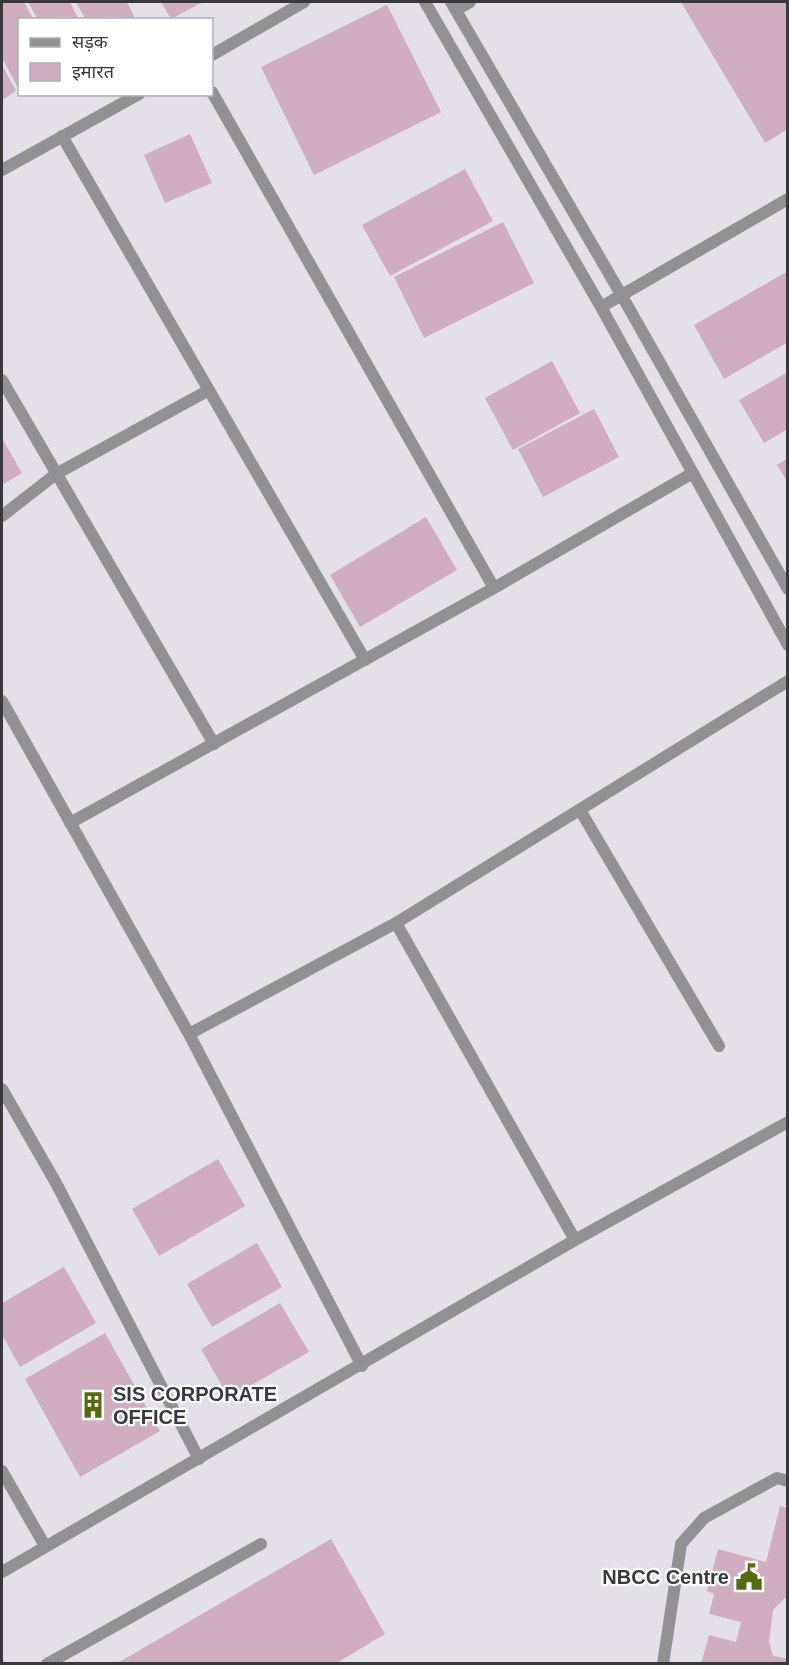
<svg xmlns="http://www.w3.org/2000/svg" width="789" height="1665" font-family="Helvetica,'Noto Sans Devanagari',sans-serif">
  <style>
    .building { fill: #d0adbf }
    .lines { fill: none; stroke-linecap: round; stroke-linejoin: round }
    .service { stroke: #919194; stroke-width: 12 }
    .minor { stroke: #919194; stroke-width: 12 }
    .tertiary { stroke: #919194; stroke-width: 12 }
    .labels { text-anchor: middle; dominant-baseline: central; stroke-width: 4.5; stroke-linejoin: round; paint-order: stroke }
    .poi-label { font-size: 20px; font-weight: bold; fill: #39383a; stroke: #fff; text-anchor: start }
  </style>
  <rect width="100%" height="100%" fill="#e4e0e7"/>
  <path class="building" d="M2 2H24L34 20H20V92L2 58Z
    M28 2H70L79 20H38Z
    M76 2H127L136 20H86Z
    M161 2H203L171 19Z
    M681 2H788V129L765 143Z
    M387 5 441 112 314 175 261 67Z
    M2 65 16 91 2 100Z
    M190 134 212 183 165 203 144 155Z
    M465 169 493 221 390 276 362 225Z
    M503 222 534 283 424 338 394 277Z
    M788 271V342L724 379 694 325Z
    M552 361 580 413 513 450 485 398Z
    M788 372V429L764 443 739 400Z
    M594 409 619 457 543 497 518 449Z
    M2 438 22 473 2 485Z
    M788 458V483L777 465Z
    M426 517 457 570 360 627 330 575Z
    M218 1159 245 1206 159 1256 132 1209Z
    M257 1243 282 1287 212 1327 187 1284Z
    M64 1267 96 1323 20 1367 2 1335V1303Z
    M280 1303 309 1352 229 1398 201 1349Z
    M105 1333 160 1431 80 1477 25 1379Z
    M780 1506 788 1508V1595L773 1610 769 1642 773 1656 788 1659V1664H701L709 1635 736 1642 741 1622 709 1614 714 1594 707 1591 718 1549 766 1562Z
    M331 1539 385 1634 335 1664H116Z"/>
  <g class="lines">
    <path class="service" d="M580 810 719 1046
      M2 1089 56 1183 199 1459
      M47 1664 261 1544
      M663 1664 681 1544 704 1518 777 1478 788 1481"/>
    <path class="minor" d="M456 10 470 2
      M212 55 304 2
      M212 92 494 588
      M62 136 365 660
      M2 170 139 94
      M2 380 214 744
      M2 516 56 474 209 390
      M2 701 189 1034 362 1366
      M70 823 494 588 691 474
      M396 923 575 1240
      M189 1034 396 923 788 681
      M2 1471 45 1546
      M2 1572 575 1240 788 1122"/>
    <path class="tertiary" d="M425 2 601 307 788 645
      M451 2 622 296 788 589
      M601 307 788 199"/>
  </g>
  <defs>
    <symbol id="building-bare" viewBox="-9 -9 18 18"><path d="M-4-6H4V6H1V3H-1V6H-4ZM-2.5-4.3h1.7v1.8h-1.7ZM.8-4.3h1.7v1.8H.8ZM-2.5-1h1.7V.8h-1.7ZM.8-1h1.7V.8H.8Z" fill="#596913" stroke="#fff" stroke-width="2.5" paint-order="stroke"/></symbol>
    <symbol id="civic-bare" viewBox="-9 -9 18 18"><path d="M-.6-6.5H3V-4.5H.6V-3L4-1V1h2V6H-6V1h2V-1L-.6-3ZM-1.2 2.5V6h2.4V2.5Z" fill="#596913" stroke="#fff" stroke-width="2.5" paint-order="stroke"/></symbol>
  </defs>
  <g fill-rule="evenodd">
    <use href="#building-bare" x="74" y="1386" width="38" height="38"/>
    <use href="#civic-bare" x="730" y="1558" width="38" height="38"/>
  </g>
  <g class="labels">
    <g class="poi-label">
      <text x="113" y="1394">SIS CORPORATE<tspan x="113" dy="23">OFFICE</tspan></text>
      <text x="729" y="1577" text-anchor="end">NBCC Centre</text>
    </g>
  </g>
  <rect width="789" height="1665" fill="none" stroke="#39383a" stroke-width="6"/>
  <rect x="18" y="18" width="195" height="78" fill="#ffffff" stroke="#b0afb0" stroke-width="1.5"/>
  <rect x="30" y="38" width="30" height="9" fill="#919194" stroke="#b0afb0" stroke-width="1.5"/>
  <text x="72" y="48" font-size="18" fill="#39383a">सड़क</text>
  <rect x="30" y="63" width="30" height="18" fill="#d0adbf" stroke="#b0afb0" stroke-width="1.5"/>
  <text x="72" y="78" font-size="18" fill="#39383a">इमारत</text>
</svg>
